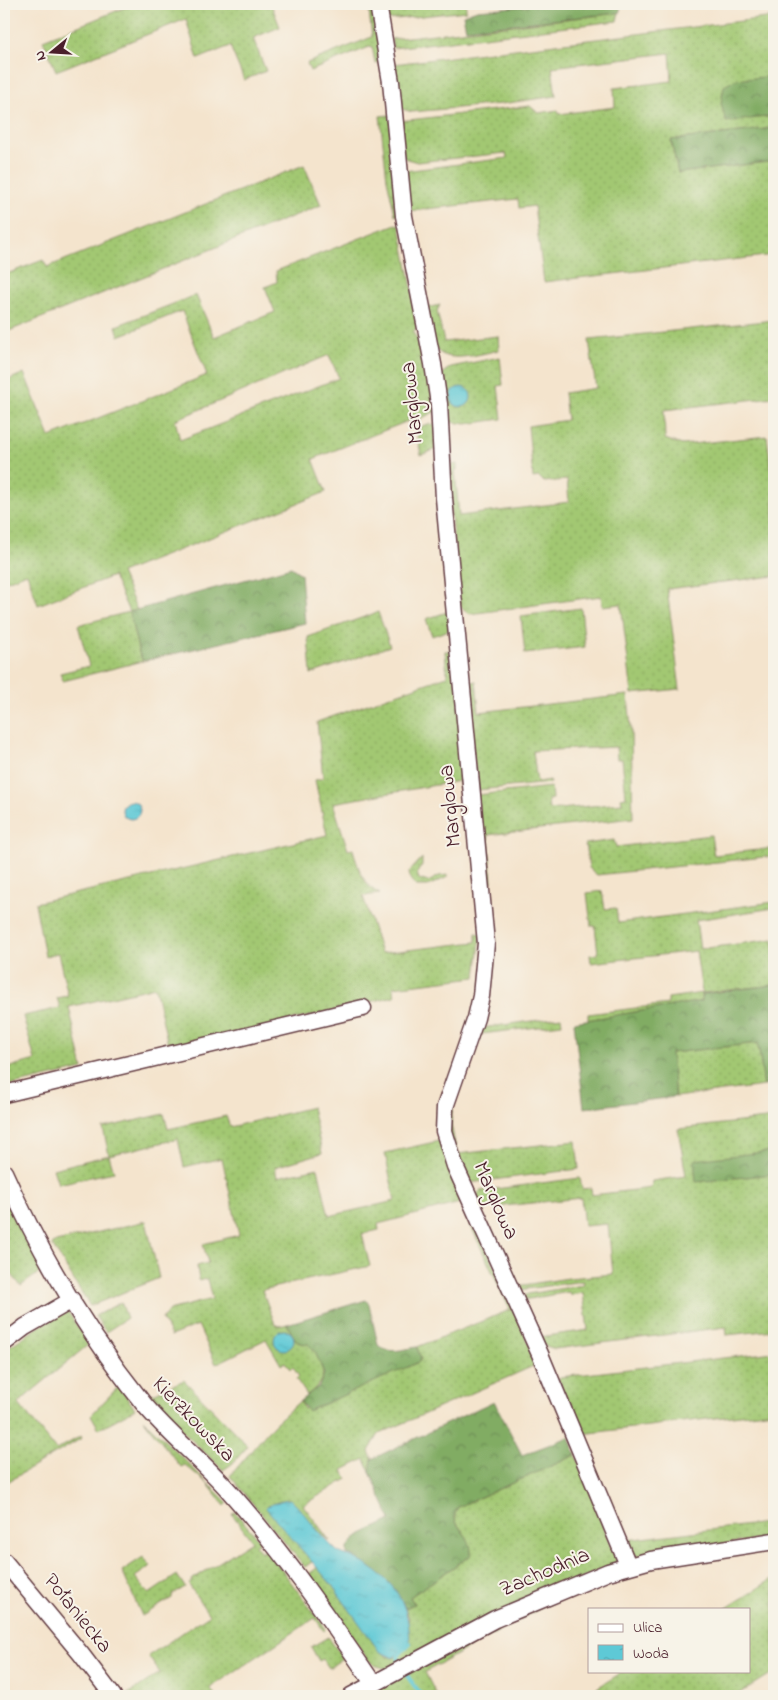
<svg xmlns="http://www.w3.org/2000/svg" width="778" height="1700" font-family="'Indie Flower',sans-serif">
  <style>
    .grass { fill: url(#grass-dots); stroke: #76744e; fill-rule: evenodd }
    .forest { fill: url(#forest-crowns); stroke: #666648 }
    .water { fill: url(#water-ripples); stroke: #547480 }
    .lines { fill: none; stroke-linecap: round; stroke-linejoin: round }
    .stream { stroke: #5ec9d6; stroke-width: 4 }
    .minor-casing { stroke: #643d43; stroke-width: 19 }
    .minor { stroke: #fff; stroke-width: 16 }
    .labels { text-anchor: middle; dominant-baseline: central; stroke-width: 4; stroke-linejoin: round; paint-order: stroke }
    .street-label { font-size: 22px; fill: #4a1f2b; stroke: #f7f3e8 }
  </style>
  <defs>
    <pattern id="grass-dots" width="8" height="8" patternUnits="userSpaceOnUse" patternTransform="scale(1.25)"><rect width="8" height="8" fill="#a2c872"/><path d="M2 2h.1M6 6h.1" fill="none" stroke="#8dab63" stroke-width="1.8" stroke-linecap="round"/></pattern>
    <pattern id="forest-crowns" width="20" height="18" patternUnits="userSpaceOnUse" patternTransform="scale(1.25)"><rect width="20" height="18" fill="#81ac64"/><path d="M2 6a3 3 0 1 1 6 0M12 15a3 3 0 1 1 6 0" fill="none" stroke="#6c8b53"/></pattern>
    <pattern id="water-ripples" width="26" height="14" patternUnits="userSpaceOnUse" patternTransform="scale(1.25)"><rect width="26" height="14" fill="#5ec9d6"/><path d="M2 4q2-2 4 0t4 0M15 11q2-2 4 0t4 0" fill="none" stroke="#53acb8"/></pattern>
  </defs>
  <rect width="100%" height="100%" fill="#f7f3e8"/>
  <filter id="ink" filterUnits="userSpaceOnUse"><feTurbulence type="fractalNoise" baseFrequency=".02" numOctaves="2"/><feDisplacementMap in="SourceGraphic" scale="10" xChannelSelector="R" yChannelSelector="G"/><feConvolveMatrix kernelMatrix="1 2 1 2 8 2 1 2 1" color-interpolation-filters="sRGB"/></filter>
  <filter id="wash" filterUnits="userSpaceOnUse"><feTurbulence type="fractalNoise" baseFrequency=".0096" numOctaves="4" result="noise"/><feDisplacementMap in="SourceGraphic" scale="20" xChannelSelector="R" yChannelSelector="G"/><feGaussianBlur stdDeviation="1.12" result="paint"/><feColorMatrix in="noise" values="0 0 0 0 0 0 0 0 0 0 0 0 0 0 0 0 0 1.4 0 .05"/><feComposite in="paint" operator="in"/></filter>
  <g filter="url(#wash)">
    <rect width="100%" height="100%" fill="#f4e4cd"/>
    <path class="grass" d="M134 4H271L280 27 253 38 266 71 244 80 230 46 198 59 186 19 56 71 43 40Z
      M383 4H466V11L388 20Z
      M369 11H374L383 62 375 63 372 46 310 71 307 63 372 37Z
      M619 13 617 21 393 48 391 39Z
      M774 17V128L671 140 678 173 774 161V255L544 282 534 206 519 208 518 199 408 211 404 171 507 158 506 153 417 162 404 158 400 121 530 106 538 113 558 110 559 114 615 107 614 88 672 81 670 53 552 67 556 96 501 104 412 112 399 108 394 64Z
      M390 115 398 213 395 215 387 179 380 116Z
      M304 165 321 205 4 333V275L43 260 47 267Z
      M396 224 400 226 419 325 413 332 416 338 423 337 436 411 414 422 413 419 313 459 326 492 121 573 137 610 129 612 139 653 143 661 63 681 60 673 89 666 78 625 129 612 113 576 38 605 27 573 4 582V382L24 373 50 437 207 375 182 311 119 336 116 326 196 295 214 337 275 312 265 287 277 282 276 271ZM329 355 339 378 180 440 175 420Z
      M440 305 437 311 444 342 498 336 499 350C484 353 444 366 435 347 430 336 429 321 426 308Z
      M774 320V397L664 410 665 439 682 445 767 436 772 476H774V576L667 589 680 689 632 694 621 604 602 606 601 596 470 614 460 606 446 466 457 464V470H455L459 516 569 502 567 480 544 482 539 477 533 478 528 426 567 420 564 393 596 388 589 340Z
      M500 357 503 385 498 386 502 419 466 424 445 421 442 378 444 372 451 367Z
      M428 424 436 425 437 449 421 455 416 428Z
      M581 608 585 647 525 654 521 616Z
      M450 611 452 629 432 636 426 619Z
      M378 612 390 646 311 674 308 637Z
      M445 651H455L470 814 463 816 459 781 333 803 348 850 353 849C358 867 363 886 380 894L363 896 381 953 476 942V933L481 934 476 977 393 987 395 996 169 1049 155 987 69 1007 83 1069 4 1087V1069L35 1060 23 1016 60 1008 57 998 68 996 58 953 45 956 35 903 327 835 315 780 323 778 317 722 447 676Z
      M476 681 479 712 628 695 631 729 633 818 488 835 492 882 487 881 477 795 551 787 552 799 548 800 549 810 622 803 621 798 626 797 622 759H617L616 747 533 751 537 782 550 780 551 783 477 790 466 683Z
      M711 835 714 855 774 848V856L597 875 589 868 585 844 614 840 616 847Z
      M422 858V865L417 873 419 879 428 882 439 876 448 875V877L428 886H416L410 879 409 872Z
      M602 891 605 909 616 908 618 923 774 902V908L696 920 700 949 774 939V985L702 993 703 1001 588 1020V1014L668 1004V998L702 993 696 951 591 963 590 955 598 954 595 926H591L587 893Z
      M561 1017 562 1024 482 1034 477 1040 457 1091 481 1028Z
      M758 1043 764 1086 675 1097 670 1053Z
      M452 1099H453L451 1124 457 1154 576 1141 579 1169 469 1183C452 1158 445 1128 452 1099Z
      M312 1107 322 1153 275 1167 277 1177 318 1168 329 1216 395 1201 385 1153 439 1141 464 1202 378 1224 379 1230 362 1234 370 1266 262 1290 275 1324 280 1326 287 1324C293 1335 294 1344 308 1344 328 1363 329 1379 307 1395L296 1379 299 1377 293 1367 290 1369 285 1362 281 1365 266 1339 216 1364 198 1325 171 1336 162 1319 169 1310 212 1299 207 1279 199 1281 197 1266 208 1263 203 1244 239 1235 222 1158 184 1167 178 1139 109 1155 114 1172 58 1184 53 1169 109 1155 103 1128 164 1114 168 1129 226 1116 230 1127Z
      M774 1118V1330L727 1335 726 1327 555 1349 543 1345 540 1337 588 1330 583 1293 570 1295 569 1292 523 1300 522 1297 528 1294 583 1285 584 1281 519 1290 517 1286 569 1278 613 1274 608 1224 584 1226 581 1198 485 1208 486 1211 480 1213 477 1195 480 1191 580 1178 582 1189 591 1188 592 1195 651 1188 652 1181 686 1176 678 1129Z
      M4 1194 43 1270 21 1286 4 1265Z
      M465 1218 473 1219 538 1364 379 1434 369 1451 372 1459 370 1472 365 1459 343 1470 347 1479 303 1505 330 1541 283 1500 266 1507 313 1561 305 1567 230 1476 274 1424 300 1401 304 1409 420 1359 417 1347 510 1310 469 1222Z
      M146 1221 159 1278 90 1306 52 1245 56 1242Z
      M121 1302 127 1318 106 1332 95 1316Z
      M66 1309 89 1344 18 1403 56 1450 81 1436 82 1438 4 1484V1350Z
      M774 1352V1411L582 1434 558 1379 560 1377Z
      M184 1380 248 1446 232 1464 223 1470 171 1420 151 1395Z
      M119 1386 135 1409 99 1429 91 1415Z
      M143 1419 228 1503 225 1506 207 1483 185 1465 181 1467Z
      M576 1455 617 1562 388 1669 374 1665 369 1661 309 1574 318 1567 386 1656 393 1658 398 1656 409 1618 405 1608 414 1604 410 1597 471 1555C469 1548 468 1541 465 1535 459 1525 450 1519 458 1507Z
      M235 1512 260 1541 255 1545 262 1553 266 1549 326 1629 324 1631 315 1618 210 1688 216 1696H125L160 1673 148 1656 209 1615 189 1585 193 1579 252 1541 232 1514Z
      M774 1522V1537L638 1556 630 1552 626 1540Z
      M143 1557 151 1566 135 1577 149 1594 177 1575 185 1587 172 1595V1598L142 1616 122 1571Z
      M774 1578V1672L736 1696H584L624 1671H749V1609H725Z
      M550 1603 425 1672 437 1696H363L442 1652Z
      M328 1637 343 1658 329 1668 323 1659 319 1661 311 1647Z"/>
    <path class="forest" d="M527 4H622L619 13 466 29 463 15 477 10 527 6Z
      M774 76V116L726 122 721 103 724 86 735 80Z
      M774 128V161L678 173 671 140Z
      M291 567 301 574 305 623 143 661 139 653 129 612Z
      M774 985V1084L764 1086 758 1043 671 1053 675 1097 584 1108 574 1022 702 1001V994Z
      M774 1151V1174L696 1182 694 1160Z
      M366 1300 369 1304 378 1345C388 1355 404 1349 417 1347L421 1359 419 1362 308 1411 300 1401 319 1386 324 1374 315 1351 308 1344C294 1344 293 1335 287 1324Z
      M494 1401 522 1455 569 1437 576 1455 458 1507C448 1522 464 1529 469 1542 471 1546 471 1551 471 1555L410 1597 414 1604 405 1608 401 1600 354 1557 347 1554V1548L358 1536 391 1520 370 1472 372 1459Z"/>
    <path class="water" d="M451 397a10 10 0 1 1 20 0a10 10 0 1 1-20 0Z
      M122 810a9 9 0 1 1 18 0a9 9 0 1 1-18 0Z
      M274 1340a10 10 0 1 1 20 0a10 10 0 1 1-20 0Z
      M290 1499C307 1515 320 1536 337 1551 342 1555 352 1556 358 1560 395 1581 409 1601 410 1643L393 1658 379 1651 332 1585 265 1507 283 1500Z"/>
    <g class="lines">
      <path class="stream" d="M399 1661 398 1656 410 1643
        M405 1673 422 1696"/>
    </g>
  </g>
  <g filter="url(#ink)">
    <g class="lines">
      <defs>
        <path id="minor" d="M378 4 391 82 404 216 433 364 439 404 444 498 486 943 481 996 476 1018 445 1107 444 1131 455 1166 540 1354 628 1565
          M4 1094 363 1008
          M4 1172C40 1253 87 1333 143 1403 169 1435 203 1461 230 1492 283 1552 328 1617 373 1683
          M4 1343 25 1327 72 1300
          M4 1561 81 1654 113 1696
          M351 1696 495 1619 608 1572 651 1560 774 1541"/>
      </defs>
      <use href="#minor" class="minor-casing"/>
      <use href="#minor" class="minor"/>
    </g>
  </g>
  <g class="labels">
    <g class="street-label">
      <text transform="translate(413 403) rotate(-96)">Marglowa</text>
      <text transform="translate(451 806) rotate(-96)">Marglowa</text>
      <text transform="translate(495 1201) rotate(66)">Marglowa</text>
      <text transform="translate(193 1420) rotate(46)">Kierzkowska</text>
      <text transform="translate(545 1573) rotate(-23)">Zachodnia</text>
      <text transform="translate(77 1614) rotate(51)">Połaniecka</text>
    </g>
  </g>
  <rect width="778" height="1700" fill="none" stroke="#f7f3e8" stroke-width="20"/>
  <rect x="588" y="1608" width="162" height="65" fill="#f7f3e8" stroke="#b29e9c"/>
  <rect x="598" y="1624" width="25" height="8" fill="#ffffff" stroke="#b29e9c"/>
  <text x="633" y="1632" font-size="15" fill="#4a1f2b">Ulica</text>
  <rect x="598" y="1645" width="25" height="15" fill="url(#water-ripples)" stroke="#b29e9c"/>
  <text x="633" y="1658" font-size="15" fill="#4a1f2b">Woda</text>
  <g transform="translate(52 52) rotate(252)" stroke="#f7f3e8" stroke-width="4" paint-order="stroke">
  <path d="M0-4L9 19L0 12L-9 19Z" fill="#4a1f2b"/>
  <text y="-8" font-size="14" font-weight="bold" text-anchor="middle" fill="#4a1f2b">N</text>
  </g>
</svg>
